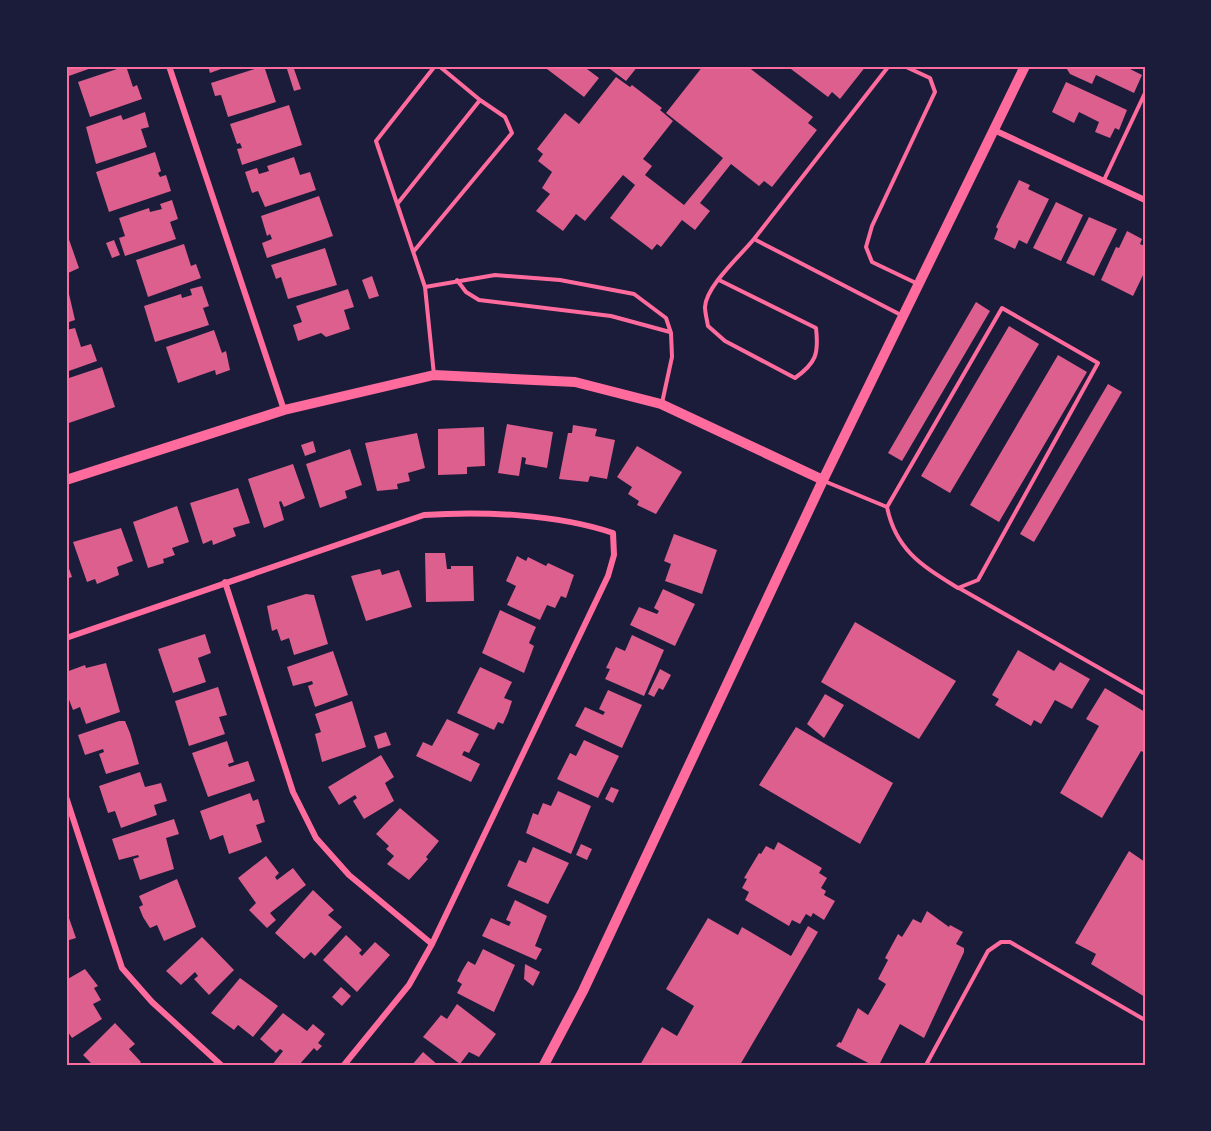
<svg xmlns="http://www.w3.org/2000/svg" width="1211" height="1131" font-family="Cabin,sans-serif">
  <style>
    .building { fill: #dd5f8e }
    .lines { fill: none; stroke-linecap: round; stroke-linejoin: round }
    .service { stroke: #ff6b9d; stroke-width: 4 }
    .minor { stroke: #ff6b9d; stroke-width: 6 }
    .tertiary { stroke: #ff6b9d; stroke-width: 10 }
    .neatline { fill: none; stroke: #ff6b9d; stroke-width: 2 }
  </style>
  <rect width="100%" height="100%" fill="#1b1b3a"/>
  <path class="building" d="M66 66H97L66 77Z
    M126 66 133 87 137 85 142 99 90 117 78 82Z
    M208 66H220L221 69 210 73Z
    M264 66 276 102 228 117 221 95 215 96 211 83Z
    M286 66H293L301 89 294 91Z
    M543 66H583L599 78 584 97Z
    M606 66H638L626 81Z
    M703 66H747L813 117 808 123 817 130 772 187 764 181 759 186 731 164 700 203 710 211 695 230 682 220 661 247 657 244 652 250 610 218 635 185 623 175 585 221 576 214 563 231 536 211 550 194 542 188 552 172 538 161 543 154 537 149 565 113 579 124 616 77 630 87 632 85 662 108 660 110 673 121 643 159 652 166 645 175 684 205 723 158 666 113Z
    M787 66H866L840 99 832 92 828 97Z
    M1065 66H1124L1142 75 1134 93 1096 75 1092 84 1070 74Z
    M1066 82 1127 110 1119 130 1115 128 1110 138 1095 132 1099 122 1079 112 1074 123 1052 112Z
    M289 105 302 145 242 165 237 149 242 148 240 143 237 144 230 124Z
    M145 112 149 127 141 129 147 147 96 164 86 127 121 115 123 120Z
    M155 152 161 171 158 173 160 177 166 175 171 191 109 212 96 172Z
    M294 157 300 175 310 172 316 190 265 207 258 191 252 193 245 172 257 168 259 174 269 171 267 166Z
    M1019 180 1030 185 1028 189 1049 199 1027 244 1019 240 1015 249 994 239 998 229 996 227Z
    M319 196 333 236 267 258 262 243 272 239 270 234 267 236 261 216Z
    M172 200 178 219 170 222 176 239 125 256 119 238 125 236 119 218 149 208 150 212 162 209 160 204Z
    M1056 202 1083 215 1061 261 1033 248Z
    M1089 217 1117 229 1094 276 1066 263Z
    M66 231 79 268 66 274Z
    M1127 231 1142 239 1140 244 1145 246V271L1133 296 1101 280 1116 247 1119 248Z
    M114 240 120 255 112 258 106 243Z
    M184 244 191 266 196 264 201 278 148 297 136 260Z
    M325 248 337 285 288 299 281 277 276 279 271 265Z
    M372 276 379 296 369 299 362 280Z
    M202 286 209 306 203 308 209 325 155 342 144 306 181 294 182 298 192 295 190 289Z
    M348 289 354 307 344 310 350 329 326 337 321 333 298 341 293 325 302 322 296 306Z
    M66 294H69L75 320 66 323Z
    M976 302 990 311 902 461 888 453Z
    M1009 326 1039 344 950 493 921 476Z
    M75 328 81 347 91 344 97 361 66 372V330Z
    M214 330 222 353 226 351 230 370 216 375 215 370 178 383 166 347Z
    M1058 355 1087 372 999 522 970 505Z
    M102 367 115 407 66 424V379Z
    M1108 384 1122 392 1034 542 1020 534Z
    M507 424 553 432 547 468 525 464 526 458 522 457 519 476 498 473Z
    M573 425 597 429 595 436 615 440 607 479 590 476 588 482 559 479 568 433H572Z
    M484 427 485 466 467 467V474L438 475V429Z
    M417 433 425 468 408 473 410 481 397 484 398 489 377 491 365 443Z
    M313 441 316 452 305 456 301 445Z
    M637 446 682 472 656 514 637 505 639 501 628 494 632 487 617 477Z
    M350 449 362 485 345 491 347 498 320 508 306 464Z
    M293 464 305 498 284 507 281 501 279 502 284 520 264 528 248 479Z
    M238 488 250 523 233 528 236 536 213 545 212 540 203 544 190 503Z
    M177 506 189 542 172 548 175 555 163 559 164 563 148 568 133 522Z
    M121 528 133 561 117 567 119 575 97 584 95 579 87 582 73 542Z
    M674 534 717 550 702 594 665 581 671 564 664 561Z
    M425 553H445L447 569H451V566H473L474 601 426 602Z
    M517 556 526 561 528 557 546 566 548 563 574 575 566 598 561 596 555 608 547 605 540 620 507 605 516 586 506 581Z
    M66 560 72 577 66 579Z
    M380 569 382 575 399 570 412 607 366 621 351 576Z
    M663 589 695 604 675 646 630 625 639 607 657 614 659 611 654 608Z
    M306 594 314 595 328 644 294 655 289 638 281 641 277 629 272 631 267 606Z
    M500 610 536 627 529 643 534 646 524 673 482 653Z
    M855 622 956 681 919 739 821 682Z
    M205 634 211 653 198 658 206 682 173 693 158 649Z
    M632 635 664 650 644 696 605 679 610 669 606 668 616 647 625 651Z
    M1018 650 1054 671 1060 662 1090 679 1072 709 1055 700 1041 724 1034 720 1031 726 995 705 999 699 992 695Z
    M333 651 348 695 315 707 308 686 313 684 312 681 293 686 287 667Z
    M106 663 120 712 86 724 80 707 73 710 68 697 66 698V672L85 665 86 668Z
    M480 667 512 682 504 698 512 701 508 713 503 724 498 722 494 730 457 713Z
    M660 669 671 675 663 690 659 688 654 697 648 694Z
    M218 687 227 715 219 717 225 734 189 746 175 701Z
    M1105 688 1145 712V753L1141 751 1102 818 1060 793 1099 726 1086 719Z
    M608 690 642 705 622 748 575 726 585 707 603 715 605 712 599 709Z
    M825 694 844 705 824 738 807 724Z
    M352 701 366 747 322 762 315 734 321 732 315 714Z
    M447 719 479 734 469 753 464 751 462 755 480 764 471 782 416 756 423 742 432 746Z
    M119 721H125L130 733 139 764 106 774 99 754 104 752 103 749 85 755 78 735Z
    M796 727 893 783 860 844 759 785Z
    M386 732 391 745 378 749 374 736Z
    M584 740 619 756 598 798 557 779 570 753 576 756Z
    M227 741 234 762 228 764 229 767 248 761 255 781 208 797 192 753Z
    M381 755 394 777 385 783 394 801 364 819 353 801 357 798 355 795 339 805 328 787Z
    M140 772 145 787 161 783 167 801 154 805 157 815 121 828 115 811 108 813 99 786Z
    M611 787 619 790 613 803 605 799Z
    M558 791 591 806 571 854 526 833 533 813 538 815 543 803 551 806Z
    M250 793 253 801 258 799 265 822 256 825 262 842 229 854 223 835 210 840 200 811Z
    M400 808 439 841 426 857 428 859 409 880 387 864 394 856 386 849 389 846 376 834Z
    M174 819 179 834 166 838 174 869 140 880 133 859 139 857 138 855 119 860 112 839Z
    M778 842 822 868 819 873 827 878 821 888 826 891 824 895 835 901 824 920 813 913 811 917 806 914 800 924 792 920 789 926 745 900 749 892 742 888 747 879 744 878 759 853 761 854 766 846 774 850Z
    M581 844 592 849 587 860 576 855Z
    M533 847 569 863 548 904 507 886 519 860 526 863Z
    M1129 851 1145 862V997L1091 964 1096 954 1075 943Z
    M266 856 279 873 275 877 277 880 293 868 306 885 270 913 276 920 267 928 249 910 256 903 238 878Z
    M177 879 196 927 164 941 157 925 150 928 143 917 139 907 143 905 139 896Z
    M313 890 334 910 328 915 342 927 315 956 311 952 304 959 275 933Z
    M515 900 547 916 535 946 542 949 536 960 482 936 491 918 509 926 511 922 506 920Z
    M927 911 949 927 950 925 963 932 956 944 964 948V952L924 1038 900 1024 879 1065H872L836 1046 839 1042 841 1043 858 1008 868 1015 886 984 878 979 888 960 885 958 898 934 902 937 913 919 921 923Z
    M69 918 76 938 66 941V919Z
    M708 918 738 935 742 927 791 956 808 926 818 932 740 1065H640L662 1027 677 1036 694 1006 666 989Z
    M346 935 362 950 359 953 362 956 375 942 390 955 357 992 323 960Z
    M202 937 234 970 209 995 194 979 198 976 195 972 181 985 166 971Z
    M483 949 515 965 494 1012 457 993 462 984 457 981 462 971 468 961 475 965Z
    M525 964 540 972 533 986 524 979Z
    M85 969 98 986 94 988 101 1000 93 1004 102 1019 72 1038 66 1029V980Z
    M240 978 278 1006 253 1037 238 1025 234 1030 211 1013Z
    M341 987 351 996 342 1006 332 997Z
    M457 1004 496 1034 479 1057 469 1052 460 1064 423 1037 441 1015 447 1019Z
    M283 1013 307 1031 313 1024 325 1034 318 1043 322 1046 317 1051 314 1048 299 1065H272L283 1051 280 1049 276 1053 260 1039Z
    M115 1023 135 1044 129 1049 141 1062 138 1065H93L83 1055Z
    M423 1052 438 1065H412Z"/>
  <g class="lines">
    <path class="service" d="M897 66 888 67 754 239 901 315
      M904 66 930 78 935 92 872 226 866 247 872 262 918 284
      M1104 180 1145 93
      M398 203 480 100 439 66
      M414 251 512 133 505 117 480 100
      M457 280 466 292 479 300 611 316 670 332
      M719 280 816 328C819 354 816 363 795 378L725 341 708 326C707 320 705 313 705 307 706 286 741 255 754 239
      M425 287 495 275 560 280 634 294 666 318 671 333 672 357 662 403
      M1002 308 1098 363 978 580 958 588C923 566 896 551 887 507Z
      M434 375 425 287 376 141 435 66
      M824 481 887 507
      M959 588 1145 694
      M926 1065 988 951 1001 942H1010L1145 1020"/>
    <path class="minor" d="M169 66 284 410
      M994 130 1145 200
      M225 582 293 792 316 838 349 875 432 944
      M66 638 424 515C482 511 557 514 613 533L614 555 608 576 432 944 409 985 344 1065
      M66 797 122 968 152 1002 221 1065"/>
    <path class="tertiary" d="M66 480 284 410 434 375 575 382 661 404 823 480
      M544 1065 583 991 823 480 1025 66"/>
  </g>
  <rect width="1211" height="1131" fill="none" stroke="#1b1b3a" stroke-width="135"/>
  <rect x="68" y="68" width="1076" height="996" class="neatline"/>
</svg>
